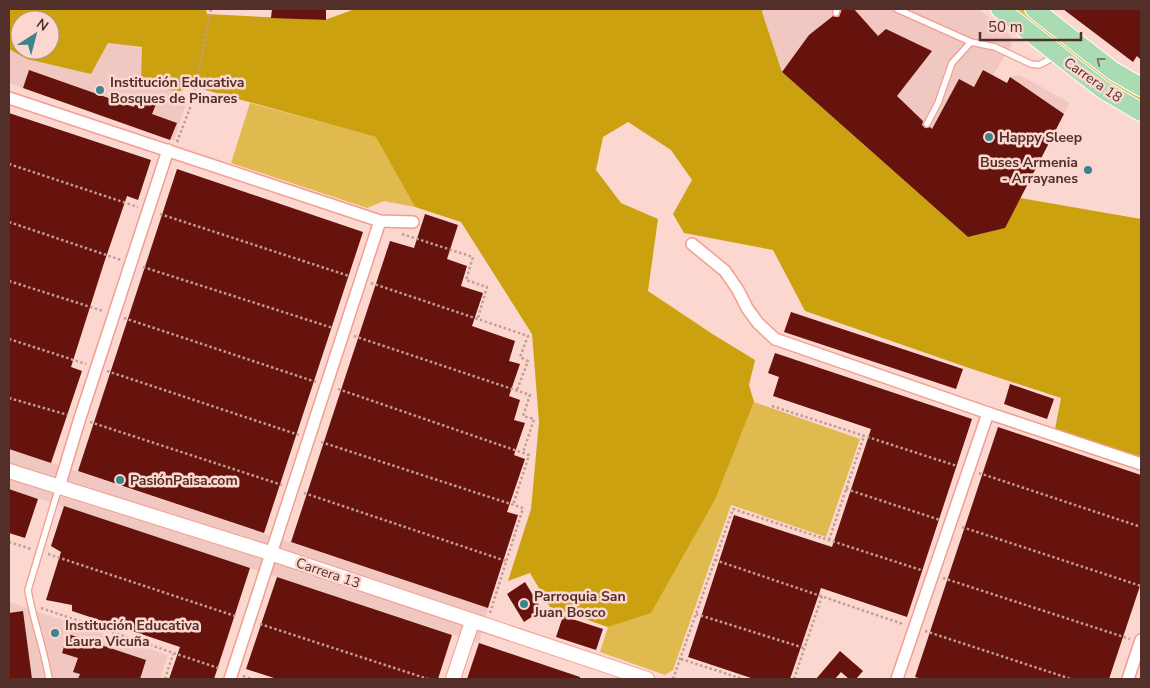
<svg xmlns="http://www.w3.org/2000/svg" width="1150" height="688" font-family="'Nunito Sans',sans-serif">
  <style>
    .built { fill: #f0c8c1 }
    .green { fill: #e0ba4f }
    .forest { fill: #cba10f; fill-rule: evenodd }
    .building { fill: #66130d }
    .lines { fill: none; stroke-linecap: round; stroke-linejoin: round }
    .service-casing { stroke: #f49d8f; stroke-width: 8 }
    .minor-casing { stroke: #f49d8f; stroke-width: 14 }
    .tertiary-casing { stroke: #f49d8f; stroke-width: 16 }
    .primary-casing { stroke: #fff; stroke-width: 20 }
    .path { stroke: #c19c96; stroke-width: 2.5; stroke-dasharray: 2.5 2.5; stroke-linecap: butt }
    .service { stroke: #fff; stroke-width: 5.5 }
    .minor { stroke: #fff; stroke-width: 11 }
    .tertiary { stroke: #fff; stroke-width: 14 }
    .primary { stroke: #a9dcb3; stroke-width: 18 }
    .oneway { stroke: #7a7d67 }
    .poi-dot { fill: #3e848f; stroke: #fcd7d0; stroke-width: 2 }
    .labels { text-anchor: middle; dominant-baseline: central; stroke-width: 5; stroke-linejoin: round; paint-order: stroke }
    .street-label { font-size: 14px; fill: #532f29; stroke: #fcd7d0 }
    .poi-label { font-size: 14px; font-weight: bold; fill: #532f29; stroke: #fcd7d0; text-anchor: start }
  </style>
  <rect width="100%" height="100%" fill="#fcd7d0"/>
  <path class="built" d="M763 9H979L1012 37 1011 46 993 75 1007 83 1010 77 1020 75 1070 103 1064 114 968 237 782 72 762 12Z
    M108 43 142 48 141 82 178 92 187 100 174 141 9 83V49L27 59Z
    M9 449 488 608 479 643 9 489Z
    M9 602 168 655 160 679H9Z"/>
  <path class="green" d="M1011 9H1024L1075 50 1141 95V104L1106 84Z
    M250 103 377 137 415 207 384 201 367 208 231 163Z
    M754 402 860 439 826 537 731 505 673 670 665 675 600 652 608 627 651 612 715 500Z"/>
  <path class="forest" d="M9 9H206L207 14 325 20 355 9H763L762 12 782 72 968 237 1004 228 1020 198 1141 219V457L1055 429 1061 398 969 368 805 311 773 250 684 233 673 214 692 180 671 150 628 122 603 137 596 170 621 203 658 219 648 291 714 335 755 360 749 385 754 402 715 500 651 613 608 627 550 607 530 573 508 581 531 509 539 422 532 334 461 222 415 207 376 137 191 86 178 92 141 82 142 47 108 43 91 74 27 59 9 49ZM20 20H50V50H20Z"/>
  <path class="building" d="M272 9H326V20L271 18Z
    M842 9H854L878 36 886 29 932 51 897 96 923 121 922 125 925 128 930 127 932 129 959 79 974 87 983 70 1007 83 1010 77 1064 114 1005 228 968 237 782 72 809 35 833 16 839 17Z
    M1063 9H1141V60L1137 56 1133 62Z
    M29 70 134 107 139 95 157 102 152 114 177 123 170 140 23 88Z
    M9 113 151 160 138 200 127 196 104 263 71 367 82 371 51 463 9 449Z
    M177 169 363 232 264 533 78 471Z
    M425 214 458 225 447 259 467 266 461 286 483 293 472 326 515 341 509 361 520 364 509 396 520 400 514 420 525 423 514 455 525 459 507 512 518 515 488 608 291 542 390 241 414 248Z
    M791 312 963 369 956 389 784 332Z
    M775 353 972 419 907 617 821 588 790 679H754L688 657 734 515 832 547 871 429 773 396 779 377 768 373Z
    M1010 384 1054 399 1047 419 1004 404Z
    M998 427 1141 475V583L1109 679H922L915 677Z
    M9 489 38 499 25 538 9 533Z
    M64 506 250 568 214 679H169L180 647 72 611V605L46 600 61 552 51 546Z
    M277 577 452 635 438 679H277L246 669Z
    M525 582 542 610 524 622 507 594Z
    M23 611 32 679H9V613Z
    M563 616 603 629 596 650 556 637Z
    M68 634 146 660 140 679H78L80 674 73 672 78 658 62 653Z
    M479 643 580 677V679H467Z
    M840 651 863 671 856 679H849L841 672 835 679H816Z"/>
  <g class="lines">
    <defs>
      <path id="service" d="M897 9 971 42 995 47 1031 64 1039 65 1056 56
        M836 13 837 9
        M927 124 938 103 952 63 971 42
        M49 679C44 648 33 620 28 590L59 487"/>
      <path id="minor" d="M9 98 380 221 413 222
        M692 244 725 271 738 290 747 308 758 323 775 339 988 413 1141 464
        M59 487 80 418 168 150
        M230 679 380 221
        M897 679 988 413
        M1128 679 1141 640"/>
      <path id="tertiary" d="M9 471 270 553 647 679
        M453 679 472 622"/>
      <path id="primary" d="M1000 9 1102 89 1141 112
        M1034 9 1113 71 1141 87"/>
    </defs>
    <use href="#service" class="service-casing"/>
    <use href="#minor" class="minor-casing"/>
    <use href="#tertiary" class="tertiary-casing"/>
    <use href="#primary" class="primary-casing"/>
    <path class="path" d="M177 142 193 100 211 9
      M9 164 138 207
      M160 214 349 276
      M9 222 121 260
      M402 234 473 257 466 280 487 287 478 318
      M143 267 333 328
      M9 281 103 311
      M371 283 528 336 520 357 528 361 517 390
      M124 318 316 382
      M354 336 530 395 523 416 534 419 523 453
      M9 339 86 364
      M107 371 299 435
      M338 389 529 455 513 505
      M9 398 68 415
      M772 406 957 466
      M90 422 282 485
      M321 442 523 508 490 613
      M979 473 1141 527
      M846 489 940 520
      M304 493 506 561
      M962 527 1141 586
      M829 540 864 436
      M9 542 31 549
      M48 554 238 617
      M715 560 903 624
      M943 578 1130 639
      M41 608 221 669
      M696 614 804 648
      M260 624 428 679
      M925 631 1071 679
      M681 659 743 679
      M243 676 252 679
      M165 679 173 654
      M673 679 733 509 921 570
      M794 679 822 596"/>
    <use href="#service" class="service"/>
    <use href="#minor" class="minor"/>
    <use href="#tertiary" class="tertiary"/>
    <use href="#primary" class="primary"/>
  </g>
  <defs><path id="oneway-chevron" d="M-2-3.5L2.5 0L-2 3.5" fill="none" stroke-width="1.6" stroke-linecap="round" stroke-linejoin="round" transform="scale(1.25)"/></defs>
  <use class="oneway" href="#oneway-chevron" transform="translate(1100 61) rotate(-142)"/>
  <g class="poi-dot">
    <circle cx="100" cy="90" r="5"/>
    <circle cx="989" cy="137" r="5"/>
    <circle cx="1088" cy="170" r="5"/>
    <circle cx="120" cy="480" r="5"/>
    <circle cx="524" cy="604" r="5"/>
    <circle cx="55" cy="633" r="5"/>
  </g>
  <g class="labels">
    <g class="street-label">
      <text transform="translate(1093 80) rotate(35)">Carrera 18</text>
      <text transform="translate(328 573) rotate(19)">Carrera 13</text>
    </g>
    <g class="poi-label">
      <text x="110" y="82">Institución Educativa<tspan x="110" dy="16">Bosques de Pinares</tspan></text>
      <text x="999" y="137">Happy Sleep</text>
      <text x="1078" y="162" text-anchor="end">Buses Armenia<tspan x="1078" dy="16">- Arrayanes</tspan></text>
      <text x="130" y="480">PasiónPaisa.com</text>
      <text x="534" y="596">Parroquia San<tspan x="534" dy="16">Juan Bosco</tspan></text>
      <text x="65" y="625">Institución Educativa<tspan x="65" dy="16">Laura Vicuña</tspan></text>
    </g>
  </g>
  <rect width="1150" height="688" fill="none" stroke="#532f29" stroke-width="20"/>
  <g transform="translate(35 35) rotate(36)"><circle r="24" fill="#fcd7d0" stroke="#b8948d"/>
  <path d="M0-4L9 19L0 12L-9 19Z" fill="#3e848f"/>
  <text y="-8" font-size="14" font-weight="bold" text-anchor="middle" fill="#532f29">N</text>
  </g>
  <path d="M980 32v8h101v-8" fill="none" stroke="#532f29" stroke-width="2.5"/>
  <text x="988" y="32" font-size="15" fill="#532f29" stroke="#fcd7d0" stroke-width="4" paint-order="stroke">50 m</text>
</svg>
